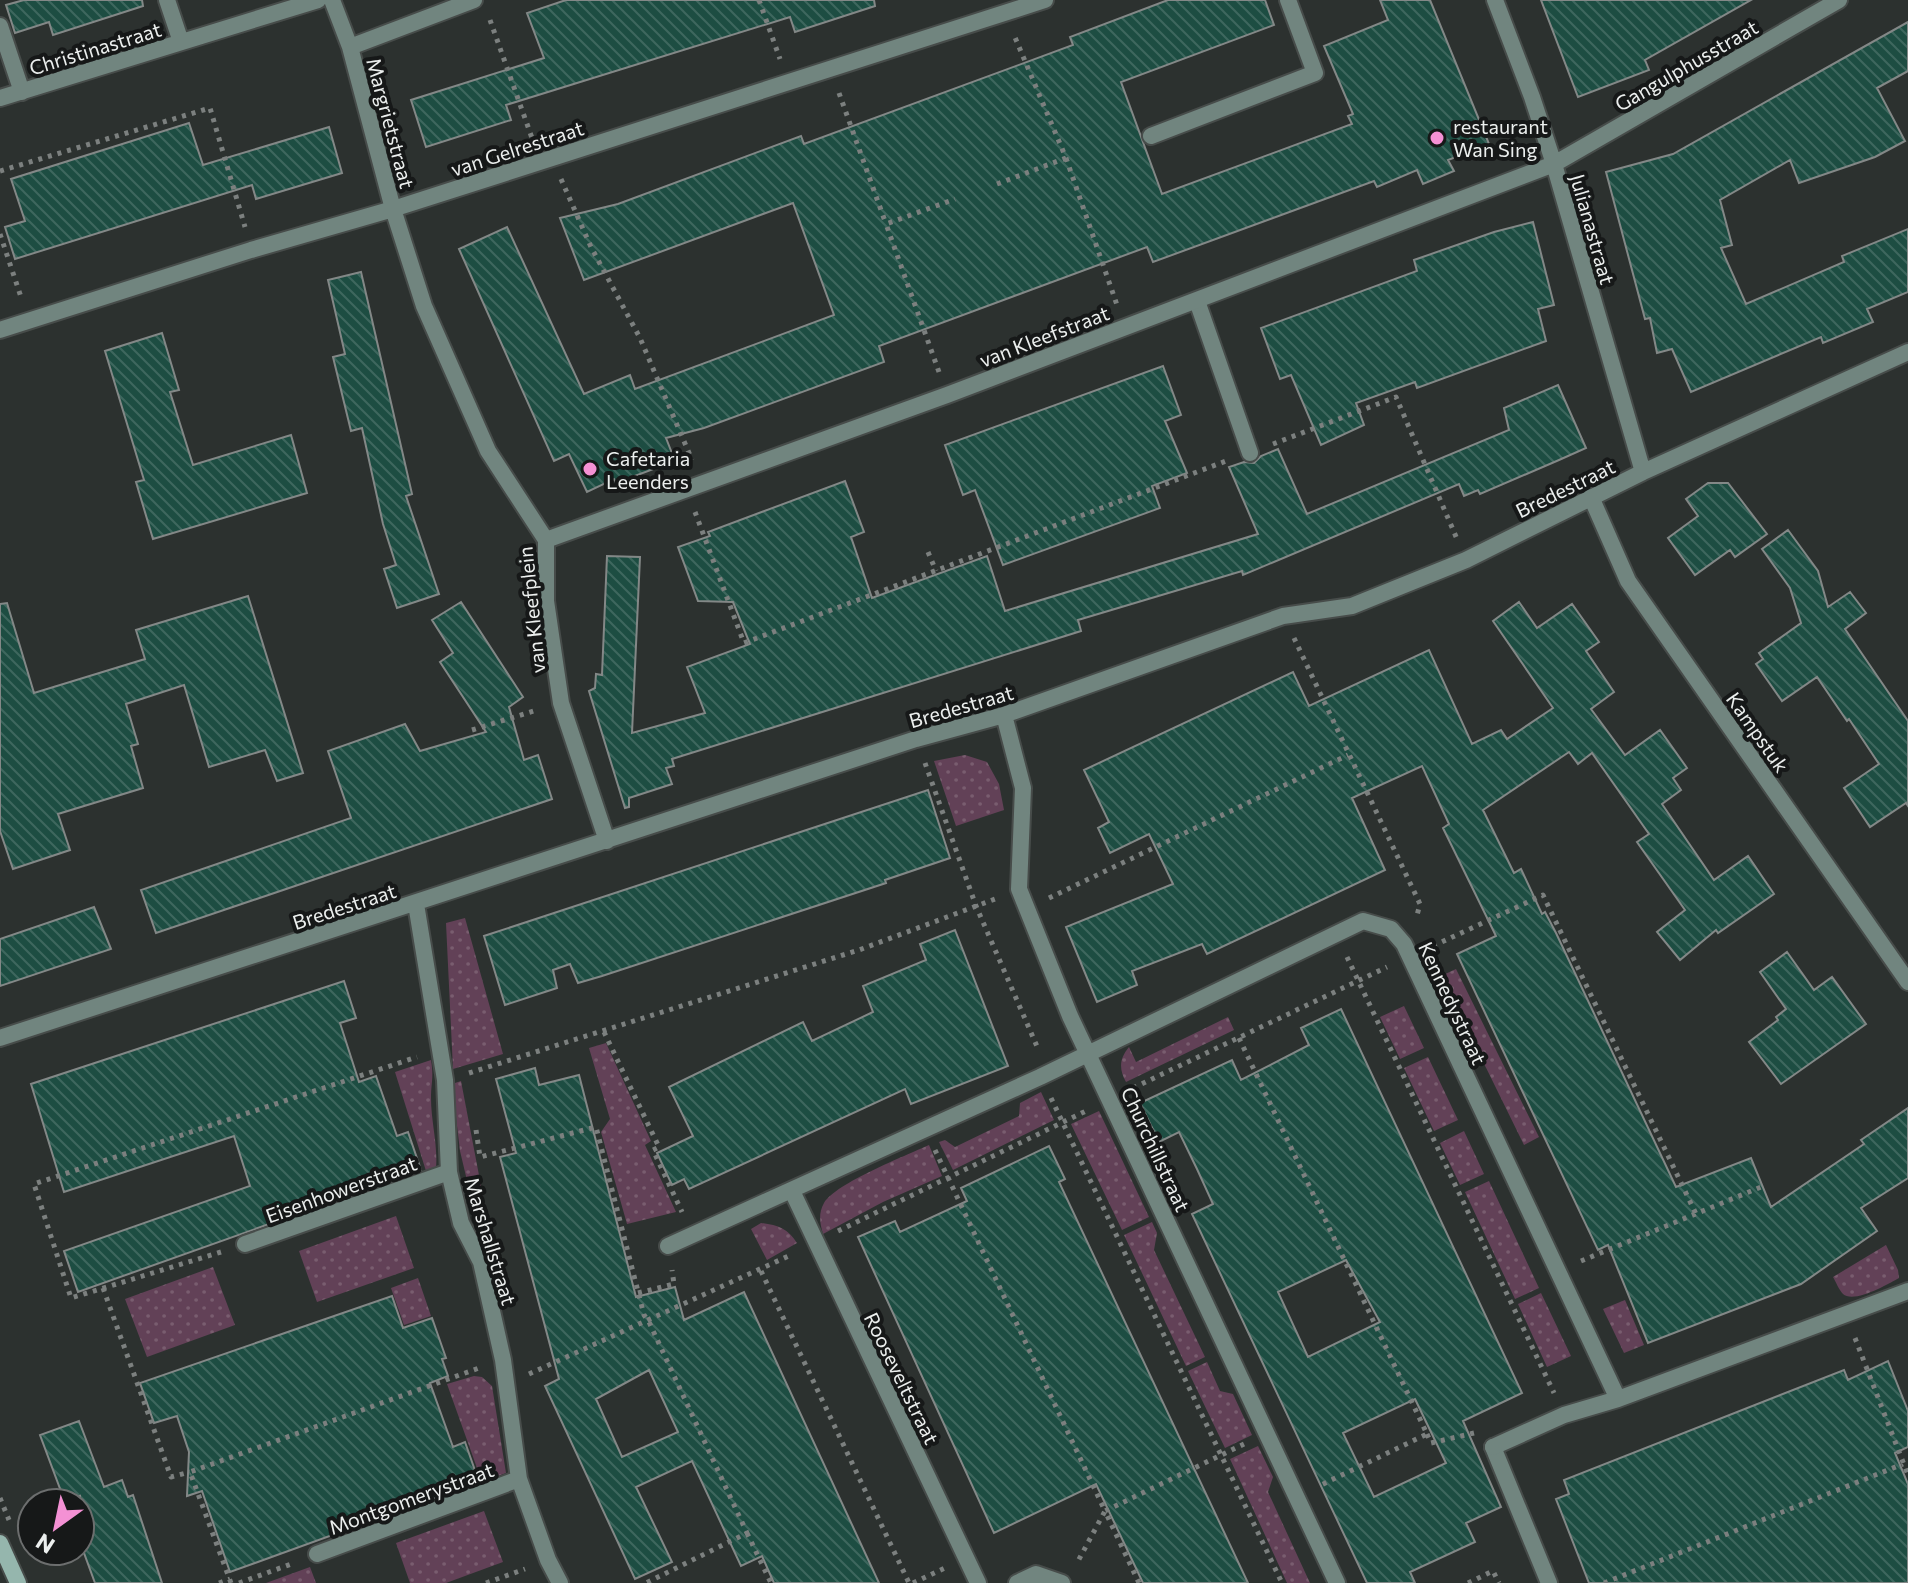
<svg xmlns="http://www.w3.org/2000/svg" width="1908" height="1583" font-family="Commissioner,sans-serif">
  <style>
    .grass { fill: url(#grass-dots) }
    .building { fill: url(#building-back-hatch); stroke: #838887; stroke-width: 2; fill-rule: evenodd }
    .lines { fill: none; stroke-linecap: round; stroke-linejoin: round }
    .lane-casing { stroke: #474c4a; stroke-width: 20 }
    .street-casing { stroke: #474c4a; stroke-width: 20 }
    .secondary-casing { stroke: #474c4a; stroke-width: 20 }
    .path { stroke: #7c807f; stroke-width: 5; stroke-dasharray: 4 6; stroke-linecap: butt }
    .lane { stroke: #71857f; stroke-width: 16 }
    .street { stroke: #71857f; stroke-width: 16 }
    .secondary { stroke: #95b6ad; stroke-width: 16 }
    .poi-dot { fill: #f491d4; stroke: #161818; stroke-width: 3 }
    .labels { text-anchor: middle; dominant-baseline: central; stroke-width: 8; stroke-linejoin: round; paint-order: stroke }
    .street-label { font-size: 20px; fill: #ecefee; stroke: #161818 }
    .poi-label { font-size: 20px; fill: #ecefee; stroke: #161818; text-anchor: start }
  </style>
  <defs>
    <pattern id="grass-dots" width="8" height="8" patternUnits="userSpaceOnUse" patternTransform="scale(2)"><rect width="8" height="8" fill="#624157"/><path d="M2 2h.1M6 6h.1" fill="none" stroke="#795d6f" stroke-width="1.8" stroke-linecap="round"/></pattern>
    <pattern id="building-back-hatch" width="6" height="6" patternUnits="userSpaceOnUse" patternTransform="scale(2)"><rect width="6" height="6" fill="#1d4d42"/><path d="M-1 5l2 2M0 0l6 6M5-1l2 2" fill="none" stroke="#3e675e"/></pattern>
  </defs>
  <rect width="100%" height="100%" fill="#2c312f"/>
  <path class="grass" d="M965 755 987 762 999 784 1004 810 956 826 934 761Z
    M465 918 503 1054 453 1069 446 923Z
    M1456 969 1539 1137 1524 1145 1441 976Z
    M1404 1006 1424 1048 1400 1059 1380 1017Z
    M1228 1017 1234 1030 1126 1082C1119 1069 1119 1059 1129 1047L1136 1062Z
    M606 1043 651 1141 645 1145 676 1212 627 1224 601 1132 610 1119 589 1048Z
    M1428 1057 1458 1120 1434 1131 1404 1068Z
    M431 1060C434 1077 431 1083 431 1098 431 1122 438 1144 436 1168L426 1171 395 1072Z
    M461 1081 495 1259 474 1210 460 1151 452 1084Z
    M1041 1092 1054 1120 953 1170 939 1142 945 1140 955 1147 1019 1116 1020 1103Z
    M1099 1111 1149 1217 1122 1230 1071 1124Z
    M1464 1131 1484 1174 1460 1185 1440 1143Z
    M929 1145 942 1176 883 1202 823 1234C820 1223 818 1214 824 1203 836 1183 905 1156 929 1145Z
    M1489 1181 1539 1288 1515 1299 1465 1192Z
    M396 1216 414 1268 317 1302 299 1251Z
    M1152 1222 1157 1233 1154 1250 1205 1357 1186 1366 1124 1235Z
    M761 1223C778 1225 788 1229 797 1243L767 1260 751 1229Z
    M1886 1245 1898 1270 1899 1278C1888 1284 1854 1304 1843 1294 1839 1290 1836 1282 1833 1277Z
    M213 1267 235 1325 147 1357 125 1299Z
    M418 1278 431 1316 404 1325 391 1288Z
    M1541 1293 1571 1356 1547 1367 1518 1304Z
    M1625 1300 1644 1345 1624 1353 1603 1309Z
    M1207 1362 1220 1391 1233 1394 1252 1435 1225 1448 1188 1371Z
    M474 1376 482 1377 492 1386 506 1473 482 1482 447 1384Z
    M1258 1446 1273 1477 1268 1492 1310 1583H1287L1230 1459Z
    M484 1511 503 1562 446 1583H410L396 1543Z
    M310 1567 316 1583H266Z"/>
  <path class="building" d="M24 0H142L143 6 53 35 49 22 15 33 6 5Z
    M566 0H874L875 6 795 32 790 17 506 105 511 120 426 147 411 100 544 58 527 13Z
    M1168 0H1265L1274 25 1121 82 1162 194 1352 124 1348 116 1353 114 1324 46 1388 20 1380 0H1430L1489 144 1448 160 1454 171 1423 184 1417 170 1377 187 1374 181 1153 262 1147 247 879 346 884 362 704 428 666 438 675 461 616 483 614 479 587 492 569 454 554 461 459 249 507 227 584 394 630 375 635 389 834 315 793 203 584 280 560 218 618 204 801 136 804 144 1073 45 1070 37Z
    M1541 0H1751L1645 60 1649 70 1578 97Z
    M1908 22V71L1877 88 1905 141 1875 157 1799 183 1790 160 1720 200 1732 245 1721 248 1746 304 1844 262 1842 256 1908 229V292L1867 309 1873 322 1823 343 1821 337 1691 392 1672 349 1657 353 1650 318 1645 319 1606 172 1673 154Z
    M189 123 203 165 329 127 342 173 256 199 252 185 15 259 5 227 25 221 11 179Z
    M1533 222 1554 305 1538 309 1546 341 1417 388 1415 382 1356 403 1364 425 1321 445 1291 375 1280 379 1261 328 1417 271 1414 260 1494 232Z
    M361 272 412 494 406 496 439 594 397 608 384 569 396 565 383 524 362 428 351 431 333 357 345 354 328 280Z
    M162 333 179 390 170 392 193 465 291 435 307 493 153 539 136 482 144 480 105 351Z
    M1163 366 1181 415 1165 421 1187 473 1152 486 1160 508 1003 565 975 490 963 495 945 445Z
    M1558 385 1586 448 1559 460 1480 494 1478 490 1464 496 1459 484 1243 575 1242 571 1078 620 1081 631 672 759 674 766 666 768 672 784 629 798V807L625 808 589 691 595 688 596 674 602 675 607 556 640 557 632 733 705 713 687 667 750 644 733 602 698 601 678 547 710 536 708 532 845 481 864 532 851 537 872 598 987 556 1005 611 1258 534 1229 467 1244 462 1254 463 1261 456 1278 449 1307 514 1509 430 1504 408Z
    M1708 483H1728L1767 534 1735 557 1730 550 1695 575 1668 538 1698 516 1686 499Z
    M1788 530 1818 571 1828 607 1850 592 1866 613 1845 629 1908 721V806L1906 803 1870 827 1844 788 1879 764 1849 719 1847 721 1817 677 1782 701 1756 664 1763 659 1759 653 1801 623 1790 588 1762 549Z
    M248 596 303 773 277 781 265 750 209 767 184 685 126 704 138 744 131 746 143 788 58 814 70 850 13 869 0 831V604L7 603 34 693 145 659 136 630Z
    M461 602 523 697 509 707 524 760 538 755 552 799 156 933 141 890 351 818 328 751 405 724 420 751 486 732 440 662 453 653 432 620Z
    M1519 602 1537 628 1572 604 1599 642 1586 651 1614 692 1591 709 1625 755 1660 730 1687 768 1673 778 1681 790 1662 804 1714 880 1748 856 1774 894 1718 933 1716 930 1680 960 1657 932 1685 910 1637 842 1649 834 1592 753 1578 764 1569 752 1483 810 1514 873 1521 869 1542 914 1545 912 1556 933 1676 1187 1751 1158 1771 1207 1864 1144 1861 1140 1908 1108V1178L1861 1208 1877 1231 1801 1284 1648 1343 1608 1245 1598 1250 1457 954 1496 936 1443 828 1449 824 1422 766 1352 798 1385 870 1207 954 1202 944 1132 971 1137 985 1097 1002 1066 927 1173 884 1149 834 1110 853 1098 828 1109 822 1084 770 1293 672 1309 706 1429 650 1472 744 1501 730 1507 739 1553 708 1493 621Z
    M928 790 950 858 885 880 886 883 602 976 578 983 570 964 553 970 557 988 505 1005 484 936Z
    M94 907 111 949 0 986V939Z
    M955 930 1008 1066 911 1104 905 1089 689 1189 684 1179 672 1185 657 1153 693 1136 669 1087 803 1022 812 1041 873 1012 863 986 926 960 920 944Z
    M1787 952 1814 990 1832 977 1866 1024 1781 1084 1749 1042 1778 1020 1776 1017 1786 1009 1760 972Z
    M344 981 356 1018 340 1023 359 1082 376 1076 397 1136 408 1132 421 1170 78 1292 64 1251 250 1186 234 1136 64 1192 31 1084Z
    M1341 1009 1522 1393 1463 1421 1501 1507 1466 1523 1475 1542 1410 1572 1415 1583H1367L1192 1214 1213 1204 1197 1169 1179 1132 1159 1142 1140 1103 1232 1060 1241 1080 1309 1045 1301 1028ZM1346 1260 1380 1322 1308 1357 1278 1292ZM1415 1399 1446 1463 1374 1497 1343 1433Z
    M535 1068 539 1085 579 1075 636 1297 675 1287 684 1320 744 1292 879 1583H774L762 1556 741 1566 692 1461 636 1487 672 1562 635 1579 545 1386 559 1379 500 1157 516 1153 496 1079ZM649 1370 678 1432 622 1457 596 1399Z
    M1049 1146 1065 1179 1059 1182 1248 1583H1143L1096 1484 994 1533 858 1237 895 1221 900 1232 967 1201 961 1188Z
    M392 1296 403 1328 432 1318 446 1358 442 1359 448 1376 430 1383 453 1447 465 1442 479 1482 230 1572 202 1491 187 1496 189 1452 177 1416 154 1423 140 1383Z
    M1888 1361 1908 1411V1447L1895 1453 1908 1484V1583H1589L1556 1499 1569 1494 1564 1480 1844 1370 1848 1380Z
    M79 1421 104 1487 122 1480 128 1497 133 1495 162 1583H95L80 1542V1496L65 1502 40 1435Z"/>
  <g class="lines">
    <defs>
      <path id="lane" d="M1151 136 1315 73 1288 0
        M1197 301 1250 453
        M1493 1447 1549 1583"/>
      <path id="street" d="M167 0 181 42
        M332 0 350 47 393 209 424 306 488 451 546 540V601L561 703 607 841
        M1495 0 1532 97 1554 164 1643 472
        M0 26 22 92
        M350 47 474 0
        M0 98 318 0
        M0 330 251 250 393 209 1045 0
        M1591 497 1628 581 1908 982
        M546 540 947 395 1554 164 1839 0
        M1004 715 1023 788 1019 889 1070 1016 1337 1583
        M416 904 445 1080 449 1172 461 1223 481 1262 503 1360 519 1479 548 1560 560 1583
        M0 1038 916 739 1004 715 1283 616 1352 606 1466 560 1643 472 1908 352
        M792 1191 978 1583
        M245 1244 449 1172
        M668 1246 1040 1077 1363 921 1391 929 1404 944 1618 1399
        M1493 1447 1564 1415 1618 1399 1908 1291
        M317 1554 519 1479
        M1017 1583 1036 1574 1062 1583"/>
      <path id="secondary" d="M0 1543 18 1583"/>
    </defs>
    <use href="#lane" class="lane-casing"/>
    <use href="#street" class="street-casing"/>
    <use href="#secondary" class="secondary-casing"/>
    <path class="path" d="M759 0 780 59
      M490 20 532 138
      M839 93 886 224
      M1066 158 1117 305
      M0 171 210 108 245 227
      M561 179 591 247 640 338 692 460
      M997 184 1066 158 1014 35
      M0 234 21 297
      M939 372 886 224 955 199
      M1273 444 1396 397 1457 539
      M695 512 744 643 1226 461
      M928 552 936 571
      M1294 638 1420 904 1416 919
      M472 730 537 710
      M925 763 976 906 1039 1051
      M1049 898 1348 755
      M1433 946 1543 895 1696 1214
      M1347 957 1554 1393
      M604 1032 659 1147 653 1150 682 1212
      M1239 1038 1427 1434 1319 1486
      M469 1073 859 950 995 899
      M1133 1088 1387 967
      M1051 1098 1282 1583
      M476 1130 480 1157 596 1127 644 1315 649 1322 747 1533 646 1583
      M935 1150 1105 1511 1077 1563
      M838 1231 1088 1110
      M221 1252 71 1298 34 1184 417 1057
      M1581 1261 1761 1187
      M761 1271 909 1583
      M103 1288 171 1477 190 1472
      M638 1293 674 1284 672 1270
      M1855 1338 1908 1475
      M529 1374 793 1254
      M1427 1434 1431 1443 1474 1433
      M0 1498 9 1520
      M747 1533 771 1583
      M219 1583 230 1579
      M231 1583 190 1472 479 1368
      M239 1583 294 1563
      M486 1583 525 1569
      M913 1583 945 1568
      M1139 1583 1105 1511 1244 1444
      M1468 1583 1493 1571 1499 1583
      M1604 1583 1903 1464"/>
    <use href="#lane" class="lane"/>
    <use href="#street" class="street"/>
    <use href="#secondary" class="secondary"/>
  </g>
  <g class="poi-dot">
    <circle cx="1437" cy="138" r="8"/>
    <circle cx="590" cy="469" r="8"/>
  </g>
  <g class="labels">
    <g class="street-label">
      <text transform="translate(95 48) rotate(-17)">Christinastraat</text>
      <text transform="translate(1686 65) rotate(-30)">Gangulphusstraat</text>
      <text transform="translate(391 123) rotate(75)">Margrietstraat</text>
      <text transform="translate(517 148) rotate(-18)">van Gelrestraat</text>
      <text transform="translate(1593 229) rotate(74)">Julianastraat</text>
      <text transform="translate(1044 336) rotate(-21)">van Kleefstraat</text>
      <text transform="translate(1565 488) rotate(-26)">Bredestraat</text>
      <text transform="translate(531 610) rotate(-96)">van Kleefplein</text>
      <text transform="translate(961 706) rotate(-16)">Bredestraat</text>
      <text transform="translate(1758 732) rotate(55)">Kampstuk</text>
      <text transform="translate(344 906) rotate(-18)">Bredestraat</text>
      <text transform="translate(1453 1003) rotate(65)">Kennedystraat</text>
      <text transform="translate(1156 1149) rotate(65)">Churchillstraat</text>
      <text transform="translate(341 1189) rotate(-20)">Eisenhowerstraat</text>
      <text transform="translate(491 1241) rotate(73)">Marshallstraat</text>
      <text transform="translate(902 1378) rotate(64)">Rooseveltstraat</text>
      <text transform="translate(411 1498) rotate(-20)">Montgomerystraat</text>
    </g>
    <g class="poi-label">
      <text x="1453" y="126">restaurant<tspan x="1453" dy="23">Wan Sing</tspan></text>
      <text x="606" y="458">Cafetaria<tspan x="606" dy="23">Leenders</tspan></text>
    </g>
  </g>
  <g transform="translate(56 1527) rotate(213)"><circle r="38" fill="#161818" stroke="#6c6e6e" stroke-width="2"/>
  <path d="M0-6L14 30L0 20L-14 30Z" fill="#f491d4"/>
  <text y="-12" font-size="22" font-weight="bold" text-anchor="middle" fill="#ecefee">N</text>
  </g>
</svg>
